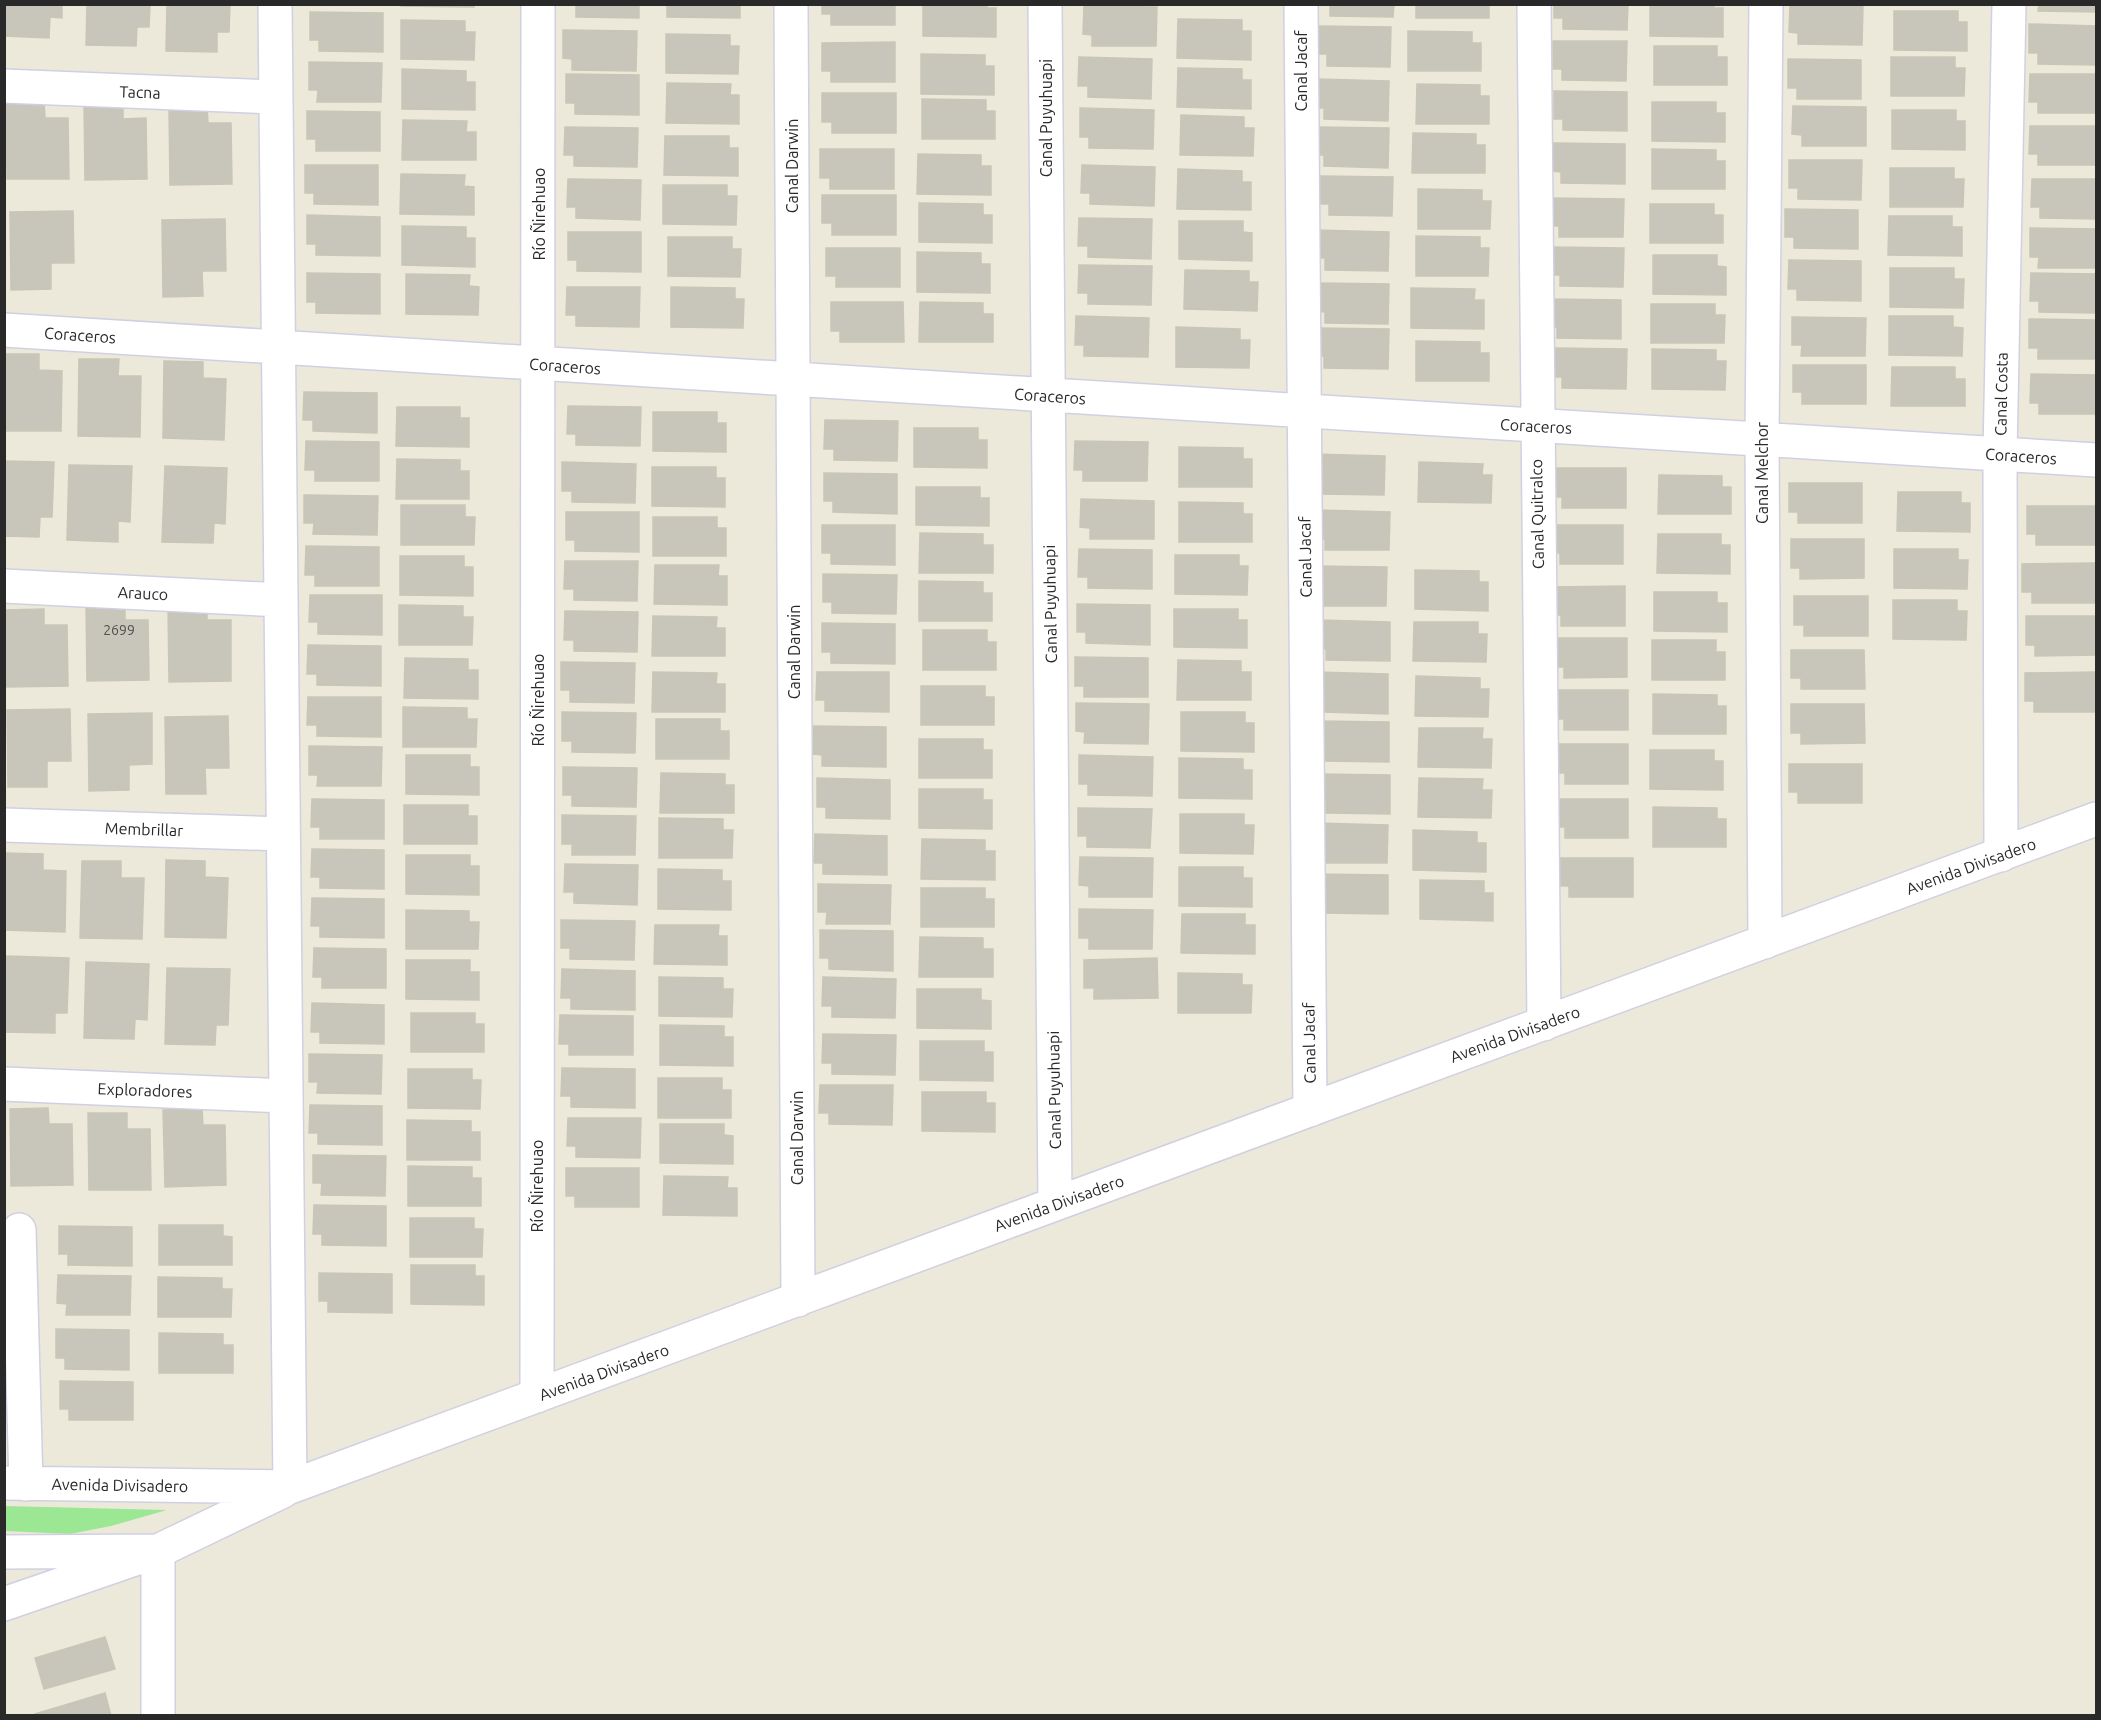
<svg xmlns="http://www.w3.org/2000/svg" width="2101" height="1720" font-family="Ubuntu,sans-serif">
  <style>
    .green { fill: #9ce793 }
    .building { fill: #c8c5ba; stroke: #c8c6b4; stroke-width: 1.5 }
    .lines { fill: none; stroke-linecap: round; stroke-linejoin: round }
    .minor-casing { stroke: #d0d0e3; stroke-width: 36 }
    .minor { stroke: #fff; stroke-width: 33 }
    .labels { text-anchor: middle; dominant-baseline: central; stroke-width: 5; stroke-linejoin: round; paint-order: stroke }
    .number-label { font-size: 14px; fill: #51504d }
    .street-label { font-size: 16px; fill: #292929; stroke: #fff }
  </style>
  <rect width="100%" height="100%" fill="#ede9da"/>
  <path class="green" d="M5 1506 167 1510 111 1526 70 1534 5 1531Z"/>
  <path class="building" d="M4 4H62V18L50 17 49 38 4 36Z
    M87 4H150L149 27H137L136 46 86 45Z
    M167 4H230L229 32H217V52L166 51Z
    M401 4H474V7L401 6Z
    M639 4V18L576 17V5H566Z
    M667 4H740V18L667 17Z
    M822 4H895V25H831V14H822Z
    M923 4H987V8H996V37L923 36Z
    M1394 4 1393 17 1330 16V5H1321Z
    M1416 4H1489V18H1416Z
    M1554 4H1628L1627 30 1563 29V18H1554Z
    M1650 4H1714V8H1723V37L1650 36Z
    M2039 4H2096V12L2038 11Z
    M1790 5H1863L1862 45 1798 44V33L1789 32Z
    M1084 6 1157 7 1156 46H1092V35L1083 34Z
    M1894 11H1958V22H1967V51L1894 50Z
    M310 12 383 13V52L319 51V40H310Z
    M1178 19 1242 20V31H1251V60L1177 58Z
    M401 20 465 21V32H475L474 60 401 59Z
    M2029 24 2096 26V65L2038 64V53H2029Z
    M1318 26 1391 27 1390 67 1327 66V54H1318Z
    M563 30 637 31 636 71 572 70V59L563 58Z
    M1408 31 1472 32V43H1481V71H1408Z
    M666 34 730 35V46H739L738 74 666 73Z
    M1553 41H1627L1626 81 1562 80V69H1553Z
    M895 42V82H831V71H822V43Z
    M1654 46H1717V57H1727V85H1654Z
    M921 54 985 55V66H994V95L921 94Z
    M1079 57 1152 59 1151 99 1088 97V86H1078Z
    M1891 57H1955V68H1965L1964 96H1891Z
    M1788 59 1861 60V99H1797V88H1788Z
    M309 62 382 63 381 102H317L318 90H309Z
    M1178 68 1242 69V80H1251V109L1177 107Z
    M402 69 466 71V82H475V110L402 109Z
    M566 74 639 75V115L575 114V103H566Z
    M2030 74H2096V113H2038V102H2029Z
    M1316 79 1389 81 1388 121 1324 119V108H1315Z
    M667 83 731 84 730 95H739V124L666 123Z
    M1417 84 1480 85V96H1489V124H1416Z
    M1554 91 1627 92V131L1563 130V119H1554Z
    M822 93H896V133H832V122H822Z
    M922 99 986 100V111H995V139H922Z
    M6 102H44L45 118H68L69 179H7Z
    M123 102V119L146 118 147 179 85 180 84 103Z
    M1652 102H1716V113H1725V142L1652 141Z
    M1793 106 1866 107V146H1802V135L1792 134Z
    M169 107H207L208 123H231L232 184 170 185Z
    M1080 108 1154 110 1153 149 1089 148V137H1080Z
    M1892 110H1956V121H1965V150L1892 149Z
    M307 111 380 112V151H316V139H307Z
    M1181 115 1244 117V128H1254L1253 156 1180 155Z
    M403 120 467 121 466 132H476V160H402Z
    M2030 126H2096V165H2038V154H2029Z
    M565 127 638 128 637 167 574 166V155H564Z
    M1316 127 1389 128 1388 168 1324 166V155H1315Z
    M1413 133 1476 134V145H1485V173H1412Z
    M665 136H729V148H738V176L664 175Z
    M1552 143 1625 144V184L1561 183V172L1552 171Z
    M820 149H894V189H830V178H820Z
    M1652 149 1716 150V161H1725V189H1652Z
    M918 154 981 155V166H991V195L917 194Z
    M1789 160H1862L1861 200 1798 199V188H1789Z
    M305 165H378V205L314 204V193H305Z
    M1082 165 1155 167 1154 206 1090 204V193H1081Z
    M1890 168H1954V179H1964L1963 207H1890Z
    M1178 169 1242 171V182H1251V210L1177 209Z
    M401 174 465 175 464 186 474 187V215L400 214Z
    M1320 176 1393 177 1392 216 1329 215V204H1320Z
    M568 179 641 180 640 220 576 218V207H567Z
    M2032 179H2096V219L2040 218V207H2031Z
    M663 185H727V196H737L736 225 663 224Z
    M1418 189 1482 190V201H1491L1490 229H1418Z
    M822 195H896V235H832V223H822Z
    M1550 198 1624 199 1623 237H1559V226H1550Z
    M919 203 983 204V215H992V243L919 242Z
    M1650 204H1714V215H1723V243H1650Z
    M1785 209 1858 210V249L1794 248V237H1785Z
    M73 211 74 263H51V289L11 290 10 212Z
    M307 215 380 217V256L316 255V244H307Z
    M1889 216H1952V227H1962V256L1888 255Z
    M1079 218 1152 219 1151 259 1088 257V246H1078Z
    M225 219 226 271H202L203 296 163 297 162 220Z
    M1179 221H1243V232L1252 233V261L1179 259Z
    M402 226 466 227V238H475V267L402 265Z
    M2030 228 2096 229V268H2038L2039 257H2030Z
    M1316 230 1389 232 1388 271 1325 270V258H1316Z
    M568 232H641V272L577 271V260H568Z
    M1416 236 1480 237V248H1489L1488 276H1416Z
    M668 237H732V249H741L740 277 668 276Z
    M1551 247 1624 248 1623 287 1560 286V275H1550Z
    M826 248H900V287H836V276H826Z
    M917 252 981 253V264H990V293L917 292Z
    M1653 255H1717V266L1726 267V295L1653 294Z
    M1789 260 1861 261V301L1797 300V289H1788Z
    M1079 265 1152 266 1151 305 1088 304V293H1078Z
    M1890 268H1954V279H1964L1963 308 1890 307Z
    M1185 270 1249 271V282H1258L1257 311 1184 309Z
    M307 273 380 274V314L316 313V302H307Z
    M2031 273 2096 274V313L2039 312V301H2030Z
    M406 274 470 275 469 286 479 287 478 315 406 314Z
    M1316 283 1389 284 1388 324 1325 323V312L1316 311Z
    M567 287H640L639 327 576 326V315H566Z
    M671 287 735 288V299H744L743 328 671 327Z
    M1411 288 1475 289 1474 300H1484V329L1411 328Z
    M1548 299 1621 300V339L1557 338V327H1548Z
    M831 302H903L904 342H840V331H831Z
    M920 302 983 303V314H993V342H919Z
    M1651 304H1715V315H1725L1724 343H1651Z
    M1076 316 1149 318 1148 357 1084 356V345H1075Z
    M1889 316H1953V327L1963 328 1962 356 1889 355Z
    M1792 317 1866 318 1865 356H1801L1802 345H1792Z
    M2029 319 2096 320V359H2038V348H2029Z
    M1176 327 1240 329V340H1250L1249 368 1176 367Z
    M1316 328 1389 329 1388 369 1324 368V356H1315Z
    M1416 341 1480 342V353H1489V381H1416Z
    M1553 348 1627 349 1626 389 1562 388V377H1553Z
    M1652 349 1716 350V361H1726L1725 390 1652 389Z
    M4 354H39V370L62 371 61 431H4Z
    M79 359H119L118 376H141L140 437 78 436Z
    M164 361 203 362V378L226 379 224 440 163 438Z
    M1793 365H1866V404H1802V392H1793Z
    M1892 367H1955V379H1965V406H1891Z
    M2031 374 2096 375V414H2039V403H2030Z
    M304 392 377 393V433L313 431V420H303Z
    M568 406 641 407 640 446 576 445V434H567Z
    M397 407H460V418H469V447L396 446Z
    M653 412H717V423H726V452L653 451Z
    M825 420 898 421 897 461 834 460V449H824Z
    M914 428H978V440H987V468L914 467Z
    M306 441 379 442V481H315V470H305Z
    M1075 441 1148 442 1147 481H1083V470H1074Z
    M1179 447 1243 448V459H1252V487H1179Z
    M1312 454 1385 456 1384 495 1321 494Z
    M397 459 460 460V471H469V499H396Z
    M4 461 54 462 52 517H40L39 537 4 536Z
    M562 462 636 464 635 503 572 502V491H562Z
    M1419 462 1483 464 1482 475H1492L1491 503 1418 502Z
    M69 465 132 466 130 522 118 521V542L67 540Z
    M165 466 227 468 225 524 214 523 213 543 162 542Z
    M652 467H716V478H725V507L652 506Z
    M1553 468H1626V508H1562V497H1553Z
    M824 473 897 474V514L833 512V501H824Z
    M1659 475 1722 476V487H1731V514H1658Z
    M1789 483H1862V523H1798V512H1789Z
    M916 487H980V498H989V526L916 525Z
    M1898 492H1961V503H1970V532L1897 531Z
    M304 495 378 496 377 535 313 534 314 523H304Z
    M1081 499 1154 501V539H1090V528L1080 527Z
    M1179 502 1243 503V514H1252V542H1179Z
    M401 505H465V517H475L474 545H401Z
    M2027 506H2096V545H2036V534H2027Z
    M1317 510 1390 512 1389 550H1325V539H1317Z
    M566 512H639V552L575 551V540H566Z
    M653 517H717V528H726V556H653Z
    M822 525H895V565L831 564V553H822Z
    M1550 525H1623V564H1560V553H1550Z
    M920 533 983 534V545H993V573H919Z
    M1658 534H1721V545H1730V574L1657 573Z
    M1791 539H1864V578L1800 579V568H1791Z
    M306 546 379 547V586H315V575H305Z
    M1079 549 1152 550V589L1088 588V577H1078Z
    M1894 549H1958V560H1968L1967 589 1894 588Z
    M1175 555H1239V566H1248L1247 595 1175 594Z
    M400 556H464V567H473V596L400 595Z
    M565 561H638L637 601 574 600V589H564Z
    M2095 563 2096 603H2032V592H2022V564Z
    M655 565H719L718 576H727V605L654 604Z
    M1314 566 1387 567 1386 606H1323V595H1314Z
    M1415 570 1479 571V582H1488V611L1415 609Z
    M823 574 897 575 896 614 832 613V602H823Z
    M919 581 983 582V593H992V621H919Z
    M1625 586V626H1561V615H1551V587Z
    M1654 592H1717V603H1727V632L1654 631Z
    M310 595H382V635L318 634V622H309Z
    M1794 596H1868V636H1804V625H1794Z
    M1893 600H1957V611H1967L1966 640 1893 639Z
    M125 603V620H148L149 680 87 681 86 604Z
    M207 604V620H231V681L169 682 168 605Z
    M1077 604 1150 605V645L1086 643V632H1077Z
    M399 605 463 606V617H473L472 645H399Z
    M44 609V625H67L68 686 6 687 5 610Z
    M1174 609H1238V620H1247V648L1174 647Z
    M565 611 638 612 637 652 574 651V640H564Z
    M653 616 717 617 716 628H725V656H652Z
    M2026 616H2096V655L2035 656V645H2026Z
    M1318 620 1390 622V661L1326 660V649H1317Z
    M1414 622H1478V634H1487L1486 662 1413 661Z
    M822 623 895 624V664L831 663V652H822Z
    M923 630H987V642H996V670H923Z
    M1554 638H1627V677L1564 678V667H1554Z
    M1652 640H1716V652H1725V680H1652Z
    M308 645 381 646V686L317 685V674H307Z
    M1791 650H1864L1865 689H1801V678H1791Z
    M1075 657 1148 658V697H1084V686H1075Z
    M405 658 468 659V670H478V699L404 698Z
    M1178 660 1241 661V672H1251V700H1177Z
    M561 662 635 663 634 703 570 702V690H561Z
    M653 672 717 673 716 684H725V712H652Z
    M817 672H889V712L825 711V700H816Z
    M1316 672 1388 674V714L1324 712V701H1315Z
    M2096 672V712H2034V701H2025V673Z
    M1416 676 1480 678V689H1489L1488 717 1415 716Z
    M921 686H985V697H994V725H921Z
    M1555 690H1628V730H1564V719H1555Z
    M1653 694 1717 695V706H1726V734H1653Z
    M308 697H381V737L317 736V725H307Z
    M1076 703 1149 704 1148 744 1084 743 1085 732 1076 731Z
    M1791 704H1864L1865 743 1801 744V733H1791Z
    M403 707 467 708V719H477L476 747H403Z
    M70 709 71 761H47V787H8L7 710Z
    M562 712 636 713 635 753 572 752V741H562Z
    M1181 712H1245V723H1254V752L1181 751Z
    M152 713V764L129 765V790L89 791 88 714Z
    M228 716 229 768H205L206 794H166L165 717Z
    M656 719H720V731H729V759H656Z
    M1316 721 1389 722V762L1325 761V750H1316Z
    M813 726 886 727V767L822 766V755L813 754Z
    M1419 728H1483L1482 739H1492L1491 768 1418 767Z
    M919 739H983V750H992V778H919Z
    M1555 744H1628V784H1565V773H1555Z
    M309 746 382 747 381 786H317L318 775H309Z
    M1650 750H1714V761H1723V790L1650 789Z
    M406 755H470V767H479V795L406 794Z
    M1079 755 1153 757 1152 796 1088 795V784H1079Z
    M1179 758 1243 759V770H1252V799L1179 798Z
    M1789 764H1862V803H1798V792H1789Z
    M563 767 637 768 636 807 572 806V795H563Z
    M661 773 725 774V785H734V813H660Z
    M1318 774 1390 775V814L1326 813V802H1317Z
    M817 778 890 780V819L826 818V807H817Z
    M1419 778 1483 779 1482 790H1492L1491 818 1418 817Z
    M919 789H983V800H992V829L919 828Z
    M312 799 384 800V839H320V827H311Z
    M1555 799H1628V838H1565V827H1555Z
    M404 805H468V816H477V844H404Z
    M1653 807 1717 808V819H1726V847H1653Z
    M1078 808 1152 809 1150 848 1087 847V836H1078Z
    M1180 814H1244V825H1254L1253 854 1180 853Z
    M562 815 636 816 635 855H572V844H562Z
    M659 818 723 819V830H733L732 858H659Z
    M1315 823 1388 825 1387 863H1323Z
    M1413 830 1477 832V843H1486V872L1413 870Z
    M815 834 887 836V875L823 874V863H814Z
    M922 839 985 840V851H995V880L921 879Z
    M312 849 384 850V889L320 888V877H311Z
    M4 853 43 854V870L66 871 65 932 4 930Z
    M406 855H470V866H479V895L406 894Z
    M1080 857 1153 858 1152 897H1089V886L1079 885Z
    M1560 858H1633V897H1569V886H1560Z
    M166 860 205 861V877L228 878 226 938 165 937Z
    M82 861H121V878H144L142 939 80 938Z
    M565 864 638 865 637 905 574 903V892H564Z
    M1179 867H1243V878H1252V907L1179 906Z
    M658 869 722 870V881H731V910L658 909Z
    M1316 874 1388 875V914L1324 913Z
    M1420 880 1484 881V893H1493V921L1420 919Z
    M818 884 891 885 890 924H826L827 912H818Z
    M921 888H985V899H994V927H921Z
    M312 898 384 899V938L320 937V926H311Z
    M1079 909 1153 910 1152 949H1089V938H1079Z
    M406 910 469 911V922H479L478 949H406Z
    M1182 914H1245V925H1255V954L1181 953Z
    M561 920 635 921 634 960 570 959V948H561Z
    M655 925H719L718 936H727V965L654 964Z
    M820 930 893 931V971L829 969V958H820Z
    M920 937 983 938V949H993V977H919Z
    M314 948 386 949V988H322V977H313Z
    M6 956 69 958 67 1013H55V1033L4 1032Z
    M1157 958 1158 998 1094 999V988H1084V960Z
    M406 960H470V972H479V1000L406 999Z
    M86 962 149 964 147 1020 135 1019 134 1039 84 1038Z
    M167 968 230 969 228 1025H216L215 1045 165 1044Z
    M562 969 635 971V1010L571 1009V998H561Z
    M1178 973 1242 974V985H1252L1251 1013H1178Z
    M659 977 723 978V989H733L732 1017 659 1016Z
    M823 977 896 979 895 1018 832 1017V1006H822Z
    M917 989H981V1000L991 1001V1029L917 1028Z
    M312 1003 384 1005V1044L320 1043V1032H311Z
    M411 1013H475V1024H484V1052H411Z
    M560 1015 633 1016V1055H569V1044H559Z
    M660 1025 724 1026V1037H733V1066L660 1065Z
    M823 1034 896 1035 895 1075 832 1074V1063H822Z
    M920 1041H984V1052H993V1081L920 1080Z
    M309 1054 382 1055 381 1094 317 1093 318 1082H309Z
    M562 1068 635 1069V1108L571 1107V1096H561Z
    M408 1069H472V1080H481L480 1109 408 1108Z
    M658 1078H722V1090H731V1118H658Z
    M820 1085H893L892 1125 829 1124V1113H819Z
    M922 1092H986V1103H995V1132L922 1131Z
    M310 1105 382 1106V1145L318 1144V1133H309Z
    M48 1108 49 1124H72L73 1185 11 1186 10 1109Z
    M202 1109 203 1125H225L226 1185 165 1187 163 1110Z
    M88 1113H127V1129H150L151 1190H89Z
    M568 1118H641L640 1158 576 1157V1146H567Z
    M407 1120 471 1121V1132H480V1160H407Z
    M660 1124H724V1135L733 1136V1164L660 1163Z
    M313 1155 386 1156 385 1196 321 1195 322 1183H313Z
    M408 1166 472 1167V1178H481V1206H408Z
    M566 1168H639V1207H575V1196H566Z
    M664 1176 728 1177 727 1188H737V1216L663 1215Z
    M314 1205 386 1206V1246L322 1245V1234H313Z
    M410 1218H474V1229H483L482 1257H410Z
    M159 1225H223V1236L232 1237V1265H159Z
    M59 1226 132 1227V1266L68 1265V1254H59Z
    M411 1265H475V1276H484V1305L411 1304Z
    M319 1273 392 1274V1313L328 1312V1301H319Z
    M58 1275 131 1276 130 1315H66L67 1304 57 1303Z
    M158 1277 222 1278V1289H232L231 1317H158Z
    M56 1329 129 1330V1370L65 1369V1358H56Z
    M159 1333 223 1334V1345H233V1373H159Z
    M60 1381 133 1382V1420H69V1409H60Z
    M105 1637 115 1669 44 1689 35 1658Z
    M105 1693 111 1716H36L35 1714Z"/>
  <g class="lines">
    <defs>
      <path id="minor" d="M275 4 290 1487
        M791 4 798 1300
        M1045 4 1055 1204
        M1301 4 1310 1110
        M1534 4 1544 1024
        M4 86 275 97
        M4 330 2096 460
        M4 586 281 600
        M4 825 283 834
        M2001 855 2000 454 2009 4
        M1765 942 1762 440 1766 4
        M4 1084 286 1096
        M19 1230 26 1484
        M537 1396 538 4
        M4 1483 290 1487 2096 819
        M4 1552 158 1551 283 1491
        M4 1604 158 1551V1716"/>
    </defs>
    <use href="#minor" class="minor-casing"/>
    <use href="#minor" class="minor"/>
  </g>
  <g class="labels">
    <g class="number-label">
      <text x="119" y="630">2699</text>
    </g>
    <g class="street-label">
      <text transform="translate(1301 71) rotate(-90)">Canal Jacaf</text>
      <text transform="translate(140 92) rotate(2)">Tacna</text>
      <text transform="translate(1046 118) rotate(-90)">Canal Puyuhuapi</text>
      <text transform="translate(792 166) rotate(-90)">Canal Darwin</text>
      <text transform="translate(539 214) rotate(-90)">Río Ñirehuao</text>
      <text transform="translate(80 335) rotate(4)">Coraceros</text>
      <text transform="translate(565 366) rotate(4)">Coraceros</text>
      <text transform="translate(2001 394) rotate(-89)">Canal Costa</text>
      <text transform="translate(1050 396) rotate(4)">Coraceros</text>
      <text transform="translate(1536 426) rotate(3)">Coraceros</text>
      <text transform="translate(2021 456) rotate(4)">Coraceros</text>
      <text transform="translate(1762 473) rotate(-90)">Canal Melchor</text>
      <text transform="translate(1537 514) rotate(-91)">Canal Quitralco</text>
      <text transform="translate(1305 557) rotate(-91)">Canal Jacaf</text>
      <text transform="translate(143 593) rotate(3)">Arauco</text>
      <text transform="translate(1050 604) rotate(-91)">Canal Puyuhuapi</text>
      <text transform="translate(794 652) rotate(-90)">Canal Darwin</text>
      <text transform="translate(538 700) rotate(-90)">Río Ñirehuao</text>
      <text transform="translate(144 829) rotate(2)">Membrillar</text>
      <text transform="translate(1971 866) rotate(-20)">Avenida Divisadero</text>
      <text transform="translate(1515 1034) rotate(-20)">Avenida Divisadero</text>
      <text transform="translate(1309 1043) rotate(-91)">Canal Jacaf</text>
      <text transform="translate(145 1090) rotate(2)">Exploradores</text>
      <text transform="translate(1054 1090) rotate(-91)">Canal Puyuhuapi</text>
      <text transform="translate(797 1138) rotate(-90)">Canal Darwin</text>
      <text transform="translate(537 1186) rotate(-90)">Río Ñirehuao</text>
      <text transform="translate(1059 1203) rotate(-20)">Avenida Divisadero</text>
      <text transform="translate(604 1372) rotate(-20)">Avenida Divisadero</text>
      <text transform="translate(120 1485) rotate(1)">Avenida Divisadero</text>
    </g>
  </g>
  <rect width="2101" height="1720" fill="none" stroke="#292929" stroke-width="12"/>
</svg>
